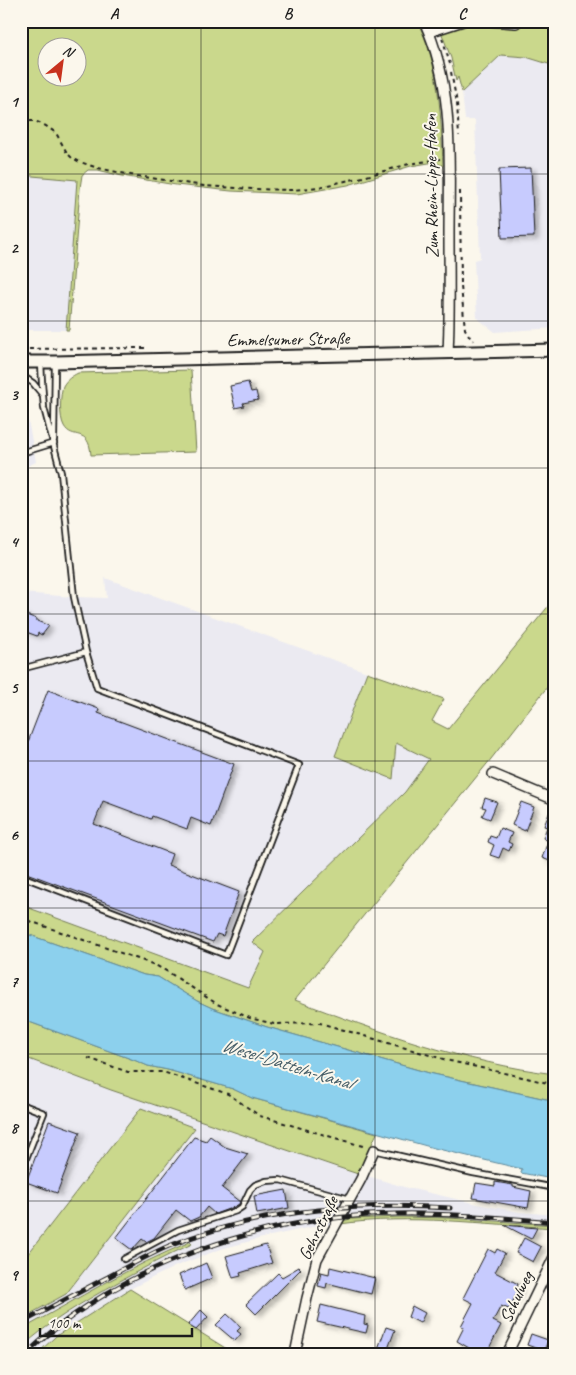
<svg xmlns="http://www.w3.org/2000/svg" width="576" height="1375" font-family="Caveat,sans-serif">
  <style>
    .built { fill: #ebeaf1; fill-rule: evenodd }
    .green { fill: #cad88c; stroke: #737a54; fill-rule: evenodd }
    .water { fill: #8cd0ed; stroke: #5f8899 }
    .building { fill: #c7cbfe; stroke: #1c1c1c; filter: url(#shadow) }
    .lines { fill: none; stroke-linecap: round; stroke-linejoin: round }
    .service-casing { stroke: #1c1c1c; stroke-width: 8 }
    .minor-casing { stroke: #1c1c1c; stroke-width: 12 }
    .tertiary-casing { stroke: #1c1c1c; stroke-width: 15 }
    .path { stroke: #1c1c1c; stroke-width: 2; stroke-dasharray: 4 4; stroke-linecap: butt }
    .service { stroke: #fbf7ec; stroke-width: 4.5 }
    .minor { stroke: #fbf7ec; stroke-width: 9 }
    .tertiary { stroke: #fbf7ec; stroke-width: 11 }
    .rail-casing { stroke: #1c1c1c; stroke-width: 5 }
    .rail { stroke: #fbf7ec; stroke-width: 3; stroke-dasharray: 9; stroke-linecap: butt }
    .grid { fill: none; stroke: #1c1c1c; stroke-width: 1; stroke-opacity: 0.55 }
    .labels { text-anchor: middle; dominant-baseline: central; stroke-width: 4; stroke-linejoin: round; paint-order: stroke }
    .street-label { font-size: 18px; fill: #1c1c1c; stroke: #fbf7ec }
    .water-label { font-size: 19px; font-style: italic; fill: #435b65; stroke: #fbf7ec }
    .neatline { fill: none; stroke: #1c1c1c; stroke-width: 2 }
    .grid-label { font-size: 16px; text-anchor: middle; font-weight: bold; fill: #1c1c1c }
  </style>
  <defs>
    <filter id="shadow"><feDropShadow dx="4.5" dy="2.5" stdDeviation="2.5" flood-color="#0004"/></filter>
  </defs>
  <rect width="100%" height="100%" fill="#fbf7ec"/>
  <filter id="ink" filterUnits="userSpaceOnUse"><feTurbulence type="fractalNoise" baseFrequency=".02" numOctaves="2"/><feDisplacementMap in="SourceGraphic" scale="10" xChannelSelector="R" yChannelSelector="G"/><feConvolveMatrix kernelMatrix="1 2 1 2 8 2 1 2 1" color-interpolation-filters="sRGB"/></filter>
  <g filter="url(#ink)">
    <path class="built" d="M501 55 526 57 555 66V328L495 332 477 318 474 260 480 258 475 120H465L462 92Z
      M21 175 77 179 66 330H21Z
      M21 393 23 394 36 462 21 469Z
      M105 578 367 672 335 756 393 779 396 743 430 759 405 792 253 942 265 952 248 988 21 905V593L74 597 107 598Z
      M21 1056 111 1090 331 1165 404 1187 482 1205 520 1212 555 1215V1225L449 1218 400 1217 351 1219 341 1221 340 1224 312 1227 266 1237 221 1249 176 1266 134 1287 94 1312 56 1336 37 1354H21V1348L33 1338 60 1317 127 1277 174 1252 192 1244 190 1242 146 1262 113 1279 21 1330V1319L66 1294 195 1128 21 1263ZM354 1182 361 1184 350 1204H341Z"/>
    <path class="green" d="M21 21H417C440 65 441 117 443 166L435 162 411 166 348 185 297 194 231 191 176 185 122 176 98 170H88L82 175 80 188 69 330H66L77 180 21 175ZM48 48H78V78H48Z
      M437 21H555V66L526 57 501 55 462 92 458 77 456 81 451 58Z
      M191 370 196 452 91 455C89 426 72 441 64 426 59 417 60 395 63 386 66 380 72 376 78 373Z
      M555 598V677L491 759 295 1000C379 1032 465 1063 555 1074V1101L429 1073 267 1027 212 1008 197 1001 158 977 144 975 21 932V905L248 988 265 952 252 942 405 792 429 759 396 743 393 779 335 756 367 672 444 699 432 721 448 729Z
      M21 1019 134 1060 148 1066 168 1070 233 1089 252 1098 377 1133 358 1174 331 1165 111 1090 21 1056Z
      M141 1108 195 1128 66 1294 21 1319V1263Z
      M400 1217 449 1218 555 1225V1228C484 1224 410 1214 340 1224L341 1221 351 1219Z
      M190 1242 192 1244C167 1255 144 1268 120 1281 85 1301 50 1321 21 1348V1330C77 1299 131 1266 190 1242Z
      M130 1289 235 1354H203L202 1350 174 1351V1354H37L56 1336Z"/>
    <path class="water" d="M21 932 144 975 158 977 197 1001 212 1008 267 1027 429 1073 555 1101V1174H553L552 1179 521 1173 522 1169 434 1148 252 1098 233 1089 168 1070 148 1066 134 1060 21 1019Z"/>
    <path class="building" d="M531 168 534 237 502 238 499 169Z
      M248 382 251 392 256 391 258 400 243 403 244 406 235 408 230 386Z
      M21 613 37 619V621L49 626 42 635 38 633 37 636 21 630Z
      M48 690 99 709 98 713 234 764 211 826 191 818 187 829 152 816 151 819 103 801 94 824 172 854 168 865 239 892 223 936 217 934 213 942 21 871V760Z
      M485 798 497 802 490 819 482 816 486 808 482 807Z
      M521 802 534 807 525 831 512 825Z
      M552 806H555V863L542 858 548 841 543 838 547 827 544 826Z
      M500 828 512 833 508 842 512 844 509 851 503 848 499 858 490 855 494 845 488 842 490 836 496 838Z
      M49 1121 80 1132 57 1193 26 1182Z
      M210 1136 225 1147 248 1154 222 1188 240 1202 239 1204 234 1207 215 1214 207 1207 199 1217 190 1221 176 1210 154 1238 146 1242 142 1239 132 1250 116 1238 194 1137 206 1141Z
      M495 1182 513 1185V1187L531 1191 528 1208 473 1198 476 1183 495 1186Z
      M286 1190 289 1208 257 1214 254 1196Z
      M504 1225 537 1228 531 1239Z
      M524 1238 541 1247 533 1262 516 1253Z
      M266 1245 272 1263 240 1273 241 1276 233 1278 226 1256Z
      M488 1249 495 1253 497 1249 505 1253 495 1272 518 1284 516 1288 519 1289 509 1309 501 1306 493 1321 501 1325 486 1354H466L469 1348 457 1341 464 1327 461 1326 473 1303 463 1298Z
      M206 1263 212 1278 185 1290 179 1275Z
      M299 1267 301 1269 256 1314 246 1304 278 1273 282 1277Z
      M330 1267 375 1278 371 1294 327 1283 326 1288 318 1286 321 1272 329 1274Z
      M321 1305 365 1316 364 1324 368 1325 366 1333 317 1322Z
      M412 1306 425 1313 420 1323 408 1317Z
      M201 1310 208 1317 196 1330 188 1325Z
      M227 1314 241 1327 237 1331 241 1334 235 1341 216 1325Z
      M386 1327 395 1330 386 1354H376Z
      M531 1334 548 1340 544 1351 527 1345Z"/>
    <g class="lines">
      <defs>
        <path id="service" d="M21 375 33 383 42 394
          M54 440 55 362
          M21 453 54 443
          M21 669 86 652
          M21 876 226 955 299 765 97 688 86 652 74 597 61 473 44 408 42 383 41 362
          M21 1104 44 1113 21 1171
          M374 1150 473 1173 555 1188
          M124 1259 178 1230 236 1211 242 1207 250 1190 255 1185 266 1181 280 1180 350 1199"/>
        <path id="minor" d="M424 21C455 88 449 163 449 235 449 274 450 314 448 353
          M490 21 516 23
          M429 32 463 21
          M493 774 555 800
          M295 1354 307 1298 317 1259 361 1179 374 1150
          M507 1354 555 1255"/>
        <path id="tertiary" d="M21 362H55L555 350"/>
      </defs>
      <use href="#service" class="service-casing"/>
      <use href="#minor" class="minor-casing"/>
      <use href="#tertiary" class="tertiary-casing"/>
      <path class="path" d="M526 24H541L555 28
        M442 38 450 64
        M451 72 457 103 459 136
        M21 121H35L46 126 56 133 67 153 72 158 80 162 98 168 131 175 204 186 253 189 293 190 319 187 363 177 409 164 440 159
        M460 191 461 286 465 329 470 337 474 341
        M21 349 147 348
        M21 918 155 965 168 972 217 1004 250 1018 274 1024 320 1023 450 1061 531 1079 555 1085
        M88 1058 128 1072H163L228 1094 260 1116 366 1147"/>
      <use href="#service" class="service"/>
      <use href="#minor" class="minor"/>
      <use href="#tertiary" class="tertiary"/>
      <defs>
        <path id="rail" d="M21 1323C50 1308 79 1292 108 1277 128 1266 148 1255 169 1246 258 1210 355 1202 450 1208
          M26 1354C124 1262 264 1216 396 1214 449 1213 502 1218 555 1222"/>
      </defs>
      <use href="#rail" class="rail-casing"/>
      <use href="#rail" class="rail"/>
    </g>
  </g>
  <path class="grid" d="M201 21V1354M375 21V1354M21 174H555M21 321H555M21 468H555M21 614H555M21 761H555M21 908H555M21 1054H555M21 1201H555"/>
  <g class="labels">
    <g class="street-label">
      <text transform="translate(431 186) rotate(-91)">Zum Rhein-Lippe-Hafen</text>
      <text transform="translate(288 339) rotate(-1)">Emmelsumer Straße</text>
      <text transform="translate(318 1228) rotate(-64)">Gehrstraße</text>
      <text transform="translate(516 1297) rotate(-64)">Schulweg</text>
    </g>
    <g class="water-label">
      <text transform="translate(287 1064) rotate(17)">Wesel-Datteln-Kanal</text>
    </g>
  </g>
  <rect width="576" height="1375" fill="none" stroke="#fbf7ec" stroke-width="55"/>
  <g transform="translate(62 62) rotate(29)"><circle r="24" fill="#fbf7ec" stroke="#a29f99"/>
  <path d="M0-4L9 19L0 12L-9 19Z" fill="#c8321e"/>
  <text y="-8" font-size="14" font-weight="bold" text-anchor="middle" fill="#1c1c1c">N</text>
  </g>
  <path d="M40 1328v8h152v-8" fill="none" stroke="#1c1c1c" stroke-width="2.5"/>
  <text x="48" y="1328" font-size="15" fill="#1c1c1c" stroke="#fbf7ec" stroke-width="4" paint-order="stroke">100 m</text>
  <rect x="28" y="28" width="520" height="1320" class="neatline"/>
  <g class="grid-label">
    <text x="114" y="19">A</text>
    <text x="288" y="19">B</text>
    <text x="462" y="19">C</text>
    <text x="14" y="107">1</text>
    <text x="14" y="253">2</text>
    <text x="14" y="400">3</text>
    <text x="14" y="547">4</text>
    <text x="14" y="693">5</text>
    <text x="14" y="840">6</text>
    <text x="14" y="987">7</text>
    <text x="14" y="1133">8</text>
    <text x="14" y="1280">9</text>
  </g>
</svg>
